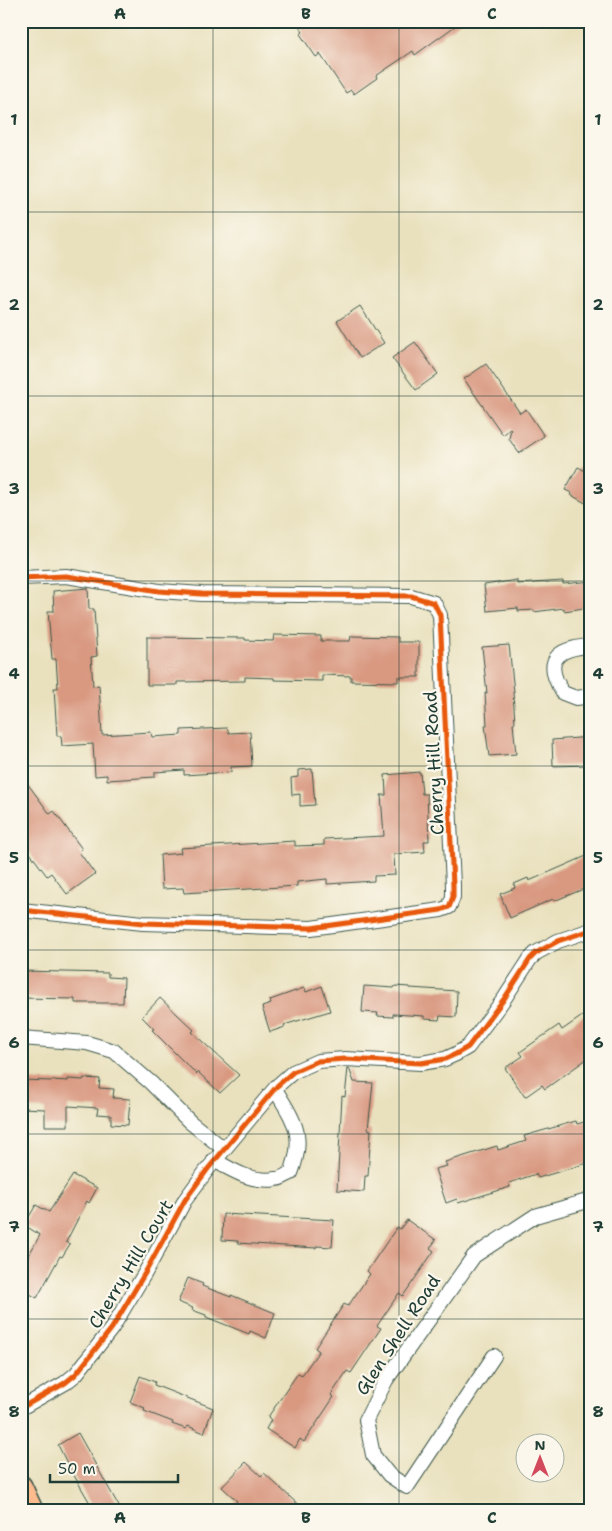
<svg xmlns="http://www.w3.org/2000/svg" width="612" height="1531" font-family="'Shantell Sans',sans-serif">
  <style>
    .building { fill: #d99981 }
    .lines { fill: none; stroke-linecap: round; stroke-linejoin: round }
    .minor-casing { stroke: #3d5649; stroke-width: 16 }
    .primary-casing { stroke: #3d5649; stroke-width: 24 }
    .minor { stroke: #fff; stroke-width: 14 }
    .primary { stroke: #fbbb8d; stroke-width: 21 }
    .cycleway-casing { stroke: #fbf7ec; stroke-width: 8 }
    .cycleway { stroke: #e8590c; stroke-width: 5 }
    .grid { fill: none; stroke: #1f3d34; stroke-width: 1; stroke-opacity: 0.55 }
    .labels { text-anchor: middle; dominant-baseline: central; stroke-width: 4.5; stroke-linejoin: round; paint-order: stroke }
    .street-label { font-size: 18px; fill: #1f3d34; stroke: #fbf7ec }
    .neatline { fill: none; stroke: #1f3d34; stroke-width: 2 }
    .grid-label { font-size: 16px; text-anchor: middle; font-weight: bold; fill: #1f3d34 }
  </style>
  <rect width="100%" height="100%" fill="#fbf7ec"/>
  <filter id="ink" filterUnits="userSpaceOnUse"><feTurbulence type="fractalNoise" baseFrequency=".02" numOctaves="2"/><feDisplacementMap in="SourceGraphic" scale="10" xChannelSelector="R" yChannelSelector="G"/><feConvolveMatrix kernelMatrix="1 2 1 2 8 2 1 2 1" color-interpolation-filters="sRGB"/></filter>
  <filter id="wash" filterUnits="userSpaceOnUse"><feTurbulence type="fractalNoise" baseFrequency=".0096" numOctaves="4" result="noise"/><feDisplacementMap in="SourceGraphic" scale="20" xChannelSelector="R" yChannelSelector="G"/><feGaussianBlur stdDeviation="1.12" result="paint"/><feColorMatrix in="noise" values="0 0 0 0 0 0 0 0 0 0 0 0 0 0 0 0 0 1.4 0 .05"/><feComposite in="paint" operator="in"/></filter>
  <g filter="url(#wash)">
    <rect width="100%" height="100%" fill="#e9e1be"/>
    <g id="blocks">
      <path class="building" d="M296 21H462L415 55 413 51 376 76 377 78 354 94 351 90 346 93 320 54 316 57 300 34 303 32Z
        M360 306 384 343 360 358 337 321Z
        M415 342 438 374 416 390 392 358Z
        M486 364 520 413 526 409 544 436 519 453 509 439 511 428 503 435 464 379Z
        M578 467 591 474V506L571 495 572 493 565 490Z
        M517 580V584L563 581V584L591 581V607L564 611V608L534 612V610L518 611V608L487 611 484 585Z
        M88 588 89 609H94L97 656 91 657 93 686 99 685 102 735 151 732 152 737 181 735V730L227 728 229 733 250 732 252 766 231 767V772L184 775V770L155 772V777L107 780V775L95 776 93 744 62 746 61 736H57L54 688H58L56 659H52L48 611H54L53 591Z
        M274 635 321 636V641H350L351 636 398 637V642H419V677H398V682L351 681V676L322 675V681L274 680V678L245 677V681L177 682V685H147V637L245 638V640L273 641Z
        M509 645 514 692H513L515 723H513L516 754 489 756 485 725H487L485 693H487L482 647Z
        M591 737V765L553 766 552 740Z
        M312 769 315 805 300 806V794L292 795 291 778 298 777V770Z
        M420 772 422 794H427L429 841H424L425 852 394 854 395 875 374 876V881L327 884V879L297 882V886L184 893 183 888 162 889 160 855 181 853 180 848 295 841V846L324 845V839L384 836 381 795H386L385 775Z
        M21 775 50 814 54 811 60 819 82 849 79 852 95 874 67 894 51 873 47 876 21 841Z
        M591 854V886L554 901 553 899 510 918 500 894 515 888 514 884 528 878 529 881Z
        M21 971 108 973V977L124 978 123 1003H75V999L21 998Z
        M322 986 330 1011 284 1025 285 1027 270 1032 262 1007 271 1004 270 1000 304 988 306 992Z
        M364 986 394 988 395 986 410 987V988L457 991 456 1017 440 1016 439 1020 424 1019V1016L393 1014V1017L377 1016 378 1013 362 1012Z
        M160 998 194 1030 192 1032 239 1075 220 1093 198 1072 197 1074 185 1063 152 1030 154 1029 142 1017Z
        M591 1010V1056L545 1089 542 1085 525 1097 505 1068 523 1056 520 1052 559 1025 562 1030Z
        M348 1068H349L354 1082 373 1083 368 1129 371 1130 368 1176H365L364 1192 337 1190 342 1096 345 1097Z
        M84 1078 100 1079 99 1088 114 1089 113 1098 130 1099 128 1125 111 1124V1115L97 1114 98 1108 68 1106V1126H45V1109L21 1108V1080L52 1081V1080L68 1081V1079L83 1080Z
        M591 1120V1162L538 1178 536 1174 509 1183 510 1187 458 1203 457 1199 446 1203 435 1169 447 1166 445 1162 497 1146 498 1150 526 1141 524 1136 576 1121 577 1124Z
        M73 1175 97 1188 89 1203 87 1201 66 1242 70 1244 62 1257 60 1256 37 1298 21 1289V1269L40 1235 24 1225 36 1205 49 1212Z
        M223 1214 334 1220 332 1247 316 1246V1248L300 1247 238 1243V1241L222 1240Z
        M407 1220 436 1240 430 1248 434 1251 403 1296 399 1293 377 1326 381 1328 351 1373 347 1371 331 1395 334 1397 304 1442 300 1439 295 1448 266 1429 271 1420 268 1417 298 1373 302 1375 319 1351 315 1348 344 1304 348 1306 370 1274 367 1271 397 1227 400 1229Z
        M188 1278 203 1284 202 1286 231 1297V1295L275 1313 266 1338 250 1331 249 1334 206 1317V1315L192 1310 193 1308 178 1302Z
        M140 1376 155 1382 154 1385 213 1408 204 1433 188 1426 186 1429 172 1424 173 1422 144 1411 145 1408 130 1402Z
        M78 1433 121 1510H94L68 1465 58 1445Z
        M246 1462 261 1476 264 1473 304 1510H229L237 1501 222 1487Z"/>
    </g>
  </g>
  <g filter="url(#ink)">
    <use href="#blocks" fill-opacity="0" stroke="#3d5649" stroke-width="1"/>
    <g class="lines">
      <defs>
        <path id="minor" d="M21 578 66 576 159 591 202 594 411 596 434 603 440 615 453 885V897L449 907 441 910 311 928 143 923 21 910
          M591 646C557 648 542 660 563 693L576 698 591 696
          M21 1038 87 1043 114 1051 151 1083 190 1122 224 1149
          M214 1160C233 1171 253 1183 276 1179 281 1179 286 1175 291 1173 306 1135 294 1121 275 1089
          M494 1356 407 1487 389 1475 373 1455 366 1420 386 1380 474 1256 535 1216 591 1200
          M21 1408 65 1383 76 1374 112 1328 145 1273 185 1200 207 1170 277 1086 293 1072 318 1061 345 1059 421 1063 445 1059 456 1054 468 1047 504 999 530 959 536 953 558 941 591 930"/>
        <path id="primary" d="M21 1486 32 1510"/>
      </defs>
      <use href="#minor" class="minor-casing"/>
      <use href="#primary" class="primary-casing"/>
      <use href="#minor" class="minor"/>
      <use href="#primary" class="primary"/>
      <defs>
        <path id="cycleway" d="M21 578 66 576 159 591 202 594 411 596 434 603 440 615 453 885V897L449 907 441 910 311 928 143 923 21 910
          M21 1408 65 1383 76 1374 112 1328 145 1273 185 1200 207 1170 277 1086 293 1072 318 1061 345 1059 421 1063 445 1059 456 1054 468 1047 504 999 530 959 536 953 558 941 591 930"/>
      </defs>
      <use href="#cycleway" class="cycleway-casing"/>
      <use href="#cycleway" class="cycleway"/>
    </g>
  </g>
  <path class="grid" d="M213 21V1510M399 21V1510M21 212H591M21 396H591M21 581H591M21 766H591M21 950H591M21 1134H591M21 1319H591"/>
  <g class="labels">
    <g class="street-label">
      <text transform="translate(434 763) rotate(-93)">Cherry Hill Road</text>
      <text transform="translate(131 1264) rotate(-59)">Cherry Hill Court</text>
      <text transform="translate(398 1335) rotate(-57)">Glen Shell Road</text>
    </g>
  </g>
  <rect width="612" height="1531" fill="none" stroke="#fbf7ec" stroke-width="55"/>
  <g transform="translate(540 1458)"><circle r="24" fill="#fbf7ec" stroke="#a3ada2"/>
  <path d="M0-4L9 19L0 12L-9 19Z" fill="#d1495b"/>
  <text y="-8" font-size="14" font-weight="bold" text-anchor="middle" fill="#1f3d34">N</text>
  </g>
  <path d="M50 1474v8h128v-8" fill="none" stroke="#1f3d34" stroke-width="2.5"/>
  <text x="58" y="1474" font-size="15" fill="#1f3d34" stroke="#fbf7ec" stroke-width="4" paint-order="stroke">50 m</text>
  <rect x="28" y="28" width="556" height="1476" class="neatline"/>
  <g class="grid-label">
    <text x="120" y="19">A</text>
    <text x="306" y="19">B</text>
    <text x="492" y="19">C</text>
    <text x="14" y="125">1</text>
    <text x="598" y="125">1</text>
    <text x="14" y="310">2</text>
    <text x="598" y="310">2</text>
    <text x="14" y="494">3</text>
    <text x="598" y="494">3</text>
    <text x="14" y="679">4</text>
    <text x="598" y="679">4</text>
    <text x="14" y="863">5</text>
    <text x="598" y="863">5</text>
    <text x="14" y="1048">6</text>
    <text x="598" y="1048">6</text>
    <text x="14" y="1232">7</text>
    <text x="598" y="1232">7</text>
    <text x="14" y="1417">8</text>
    <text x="598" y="1417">8</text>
    <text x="120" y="1523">A</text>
    <text x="306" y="1523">B</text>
    <text x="492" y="1523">C</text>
  </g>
</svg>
